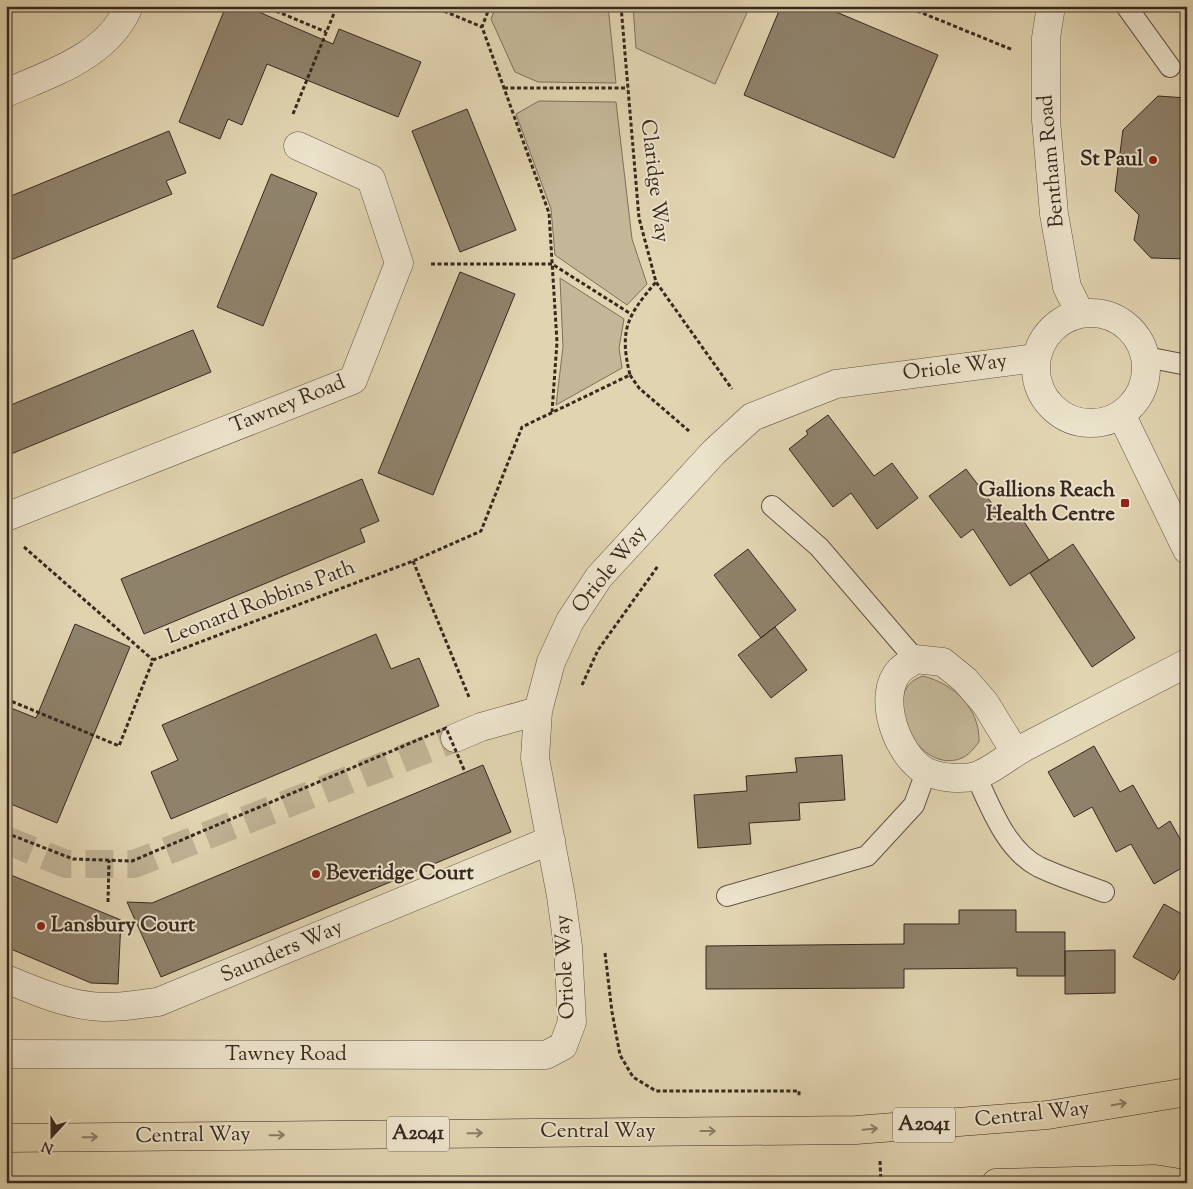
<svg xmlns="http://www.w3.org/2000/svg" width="1193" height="1189" font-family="'Sorts Mill Goudy',serif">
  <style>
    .green { fill: #c4b798; stroke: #7e705c }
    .building { fill: #8f826b; stroke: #37291f }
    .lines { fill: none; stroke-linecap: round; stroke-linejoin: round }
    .minor-tunnel { stroke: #bfb294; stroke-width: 28; stroke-dasharray: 28 14; stroke-linecap: butt }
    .service-casing { stroke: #625444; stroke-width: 22 }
    .minor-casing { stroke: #625444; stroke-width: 29 }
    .tertiary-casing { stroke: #625444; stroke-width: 29 }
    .primary-casing { stroke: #37291f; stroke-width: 29 }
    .path { stroke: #37291f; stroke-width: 3; stroke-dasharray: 4 2.5; stroke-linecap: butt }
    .service { stroke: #ece3cc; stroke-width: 20 }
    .minor { stroke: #ece3cc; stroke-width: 28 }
    .tertiary { stroke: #ece3cc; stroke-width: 28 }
    .primary { stroke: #e1d4b1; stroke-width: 28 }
    .path-bridge { stroke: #37291f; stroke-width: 3; stroke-dasharray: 4 2.5; stroke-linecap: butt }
    .oneway { stroke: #8c7e68 }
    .poi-dot { fill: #8f2418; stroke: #ece3cc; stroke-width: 2 }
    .labels { text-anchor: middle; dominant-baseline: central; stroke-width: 4; stroke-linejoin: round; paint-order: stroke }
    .shield { fill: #ece3cc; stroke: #6d6153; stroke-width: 1 }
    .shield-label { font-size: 20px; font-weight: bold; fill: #37291f }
    .poi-label { font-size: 21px; font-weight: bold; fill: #37291f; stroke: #ece3cc; text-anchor: end }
    .street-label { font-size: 21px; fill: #37291f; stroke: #ece3cc }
  </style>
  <rect width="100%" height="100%" fill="#e1d4b1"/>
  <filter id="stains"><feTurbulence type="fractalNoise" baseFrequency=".004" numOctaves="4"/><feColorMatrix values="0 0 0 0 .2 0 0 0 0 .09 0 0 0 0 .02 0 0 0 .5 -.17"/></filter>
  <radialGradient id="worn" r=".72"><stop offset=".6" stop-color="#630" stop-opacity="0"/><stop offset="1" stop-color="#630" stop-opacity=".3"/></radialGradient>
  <path class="green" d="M496 6H608L616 83 538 82 515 72 491 19Z
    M633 6H750L715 84 636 48Z
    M539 101 616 102 632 239 647 284 627 305 555 255 551 209 516 114Z
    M560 278 624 319 619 348 622 368 556 405 563 347Z
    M923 676C954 684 980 708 979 742 974 748 969 755 962 758 918 777 875 691 923 676Z"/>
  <path class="building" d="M226 6H245L333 44 339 29 421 62 398 117 267 64 242 125 228 119 220 139 179 122Z
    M781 6H822L938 55 894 158 744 95Z
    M1158 96 1187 98V259L1151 258 1134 240 1139 215 1115 191 1123 130Z
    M467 109 516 230 460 252 412 131Z
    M169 131 186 173 166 181 172 194 6 262V198Z
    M271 174 317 193 263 326 217 307Z
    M460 272 515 294 433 495 378 473Z
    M193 330 211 372 6 456V407Z
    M828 415 874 476 892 463 918 498 877 529 851 493 833 507 789 449 808 434 806 431Z
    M966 469 1006 522 1019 514 1049 560 1010 586 973 529 961 538 929 496Z
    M362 479 379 521 360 529 365 542 144 634 121 579Z
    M1073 544 1135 638 1092 667 1030 573Z
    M748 549 796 610 761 638 714 575Z
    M75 624 130 647 57 823 6 802V706L36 718Z
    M775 627 807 670 771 698 738 655Z
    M376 634 391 669 419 658 439 706 171 819 151 772 178 760 162 725Z
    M1094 746 1120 792 1133 785 1158 829 1170 821 1187 851V865L1154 884 1131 844 1116 852 1092 807 1074 817 1048 772Z
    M842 755 845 800 799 803 800 820 749 823 751 844 698 848 694 795 747 791 746 776 797 772 795 758Z
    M483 765 511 832 161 977 127 902 152 903Z
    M6 873 121 920 118 984 91 983 6 947Z
    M1164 904 1187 917V958L1174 980 1133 957Z
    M959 910H1016V932H1065V976H1017V968L904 969V988L706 989V946L904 944V924H959Z
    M1115 950V993L1065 994V951Z"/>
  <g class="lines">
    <path class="minor-tunnel" d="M6 840 66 864H134L455 738"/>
    <defs>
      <path id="service" d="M1126 6 1170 67
        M1146 357 1187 365
        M772 506 819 547 915 659
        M976 776C991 808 1006 850 1039 867 1060 877 1083 884 1104 892
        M727 896 867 856 914 805 926 772"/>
      <path id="minor" d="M6 93C52 73 108 56 129 6
        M6 517 353 380 399 263 371 179 298 146
        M455 738 481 727 538 711
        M1015 752 985 703 965 680 943 662 915 659C911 662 904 666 900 670 875 696 898 758 927 772 941 778 962 780 976 776 991 771 1010 755 1025 747 1079 719 1133 691 1187 663
        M6 979C38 992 69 1006 103 1007 121 1008 140 1004 158 1002L551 840
        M6 1054 546 1055 563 1046 572 1022 568 947 561 896 535 758 538 711 551 662 570 621 599 577 714 452 752 417 836 384 1036 358"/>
      <path id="tertiary" d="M1051 6 1046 38V120L1054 214 1067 287 1080 313
        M1036 368a55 55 0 1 1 110 0a55 55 0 1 1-110 0Z
        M1121 414 1187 550"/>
      <path id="primary" d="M6 1138 856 1130 1048 1115 1187 1092
        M996 1183 1155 1179 1180 1183"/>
    </defs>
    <use href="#service" class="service-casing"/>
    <use href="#minor" class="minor-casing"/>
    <use href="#tertiary" class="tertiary-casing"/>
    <use href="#primary" class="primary-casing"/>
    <path class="path" d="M264 6 326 32
      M432 6 482 27
      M490 6 482 27 549 213 557 342 552 412
      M621 6 639 218 656 282 732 389
      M905 6 1013 50
      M504 88H628
      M293 114 337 6
      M431 264H552L631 314
      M630 375 639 388 689 431
      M24 547 153 660
      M413 561 469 697
      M582 685 598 650 658 566
      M6 699 119 746 153 660 413 561 481 531 522 427 630 375C619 330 627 316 656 282
      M605 953 612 1012 620 1055 633 1077 656 1091H799V1097
      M880 1161 881 1183"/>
    <use href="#service" class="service"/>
    <use href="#minor" class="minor"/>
    <use href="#tertiary" class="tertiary"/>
    <use href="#primary" class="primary"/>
    <path class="path-bridge" d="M6 833 73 859 132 861 446 728 465 772
      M108 902 109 860"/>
  </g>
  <defs><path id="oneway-shaft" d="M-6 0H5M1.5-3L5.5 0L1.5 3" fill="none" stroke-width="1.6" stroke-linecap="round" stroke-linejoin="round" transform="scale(1.25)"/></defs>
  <g class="oneway">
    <use href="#oneway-shaft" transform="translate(1119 1104) rotate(-10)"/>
    <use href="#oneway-shaft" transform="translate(870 1129) rotate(-5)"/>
    <use href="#oneway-shaft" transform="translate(708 1131)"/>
    <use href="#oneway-shaft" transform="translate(475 1133) rotate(-1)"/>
    <use href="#oneway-shaft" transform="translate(277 1135) rotate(-1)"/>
    <use href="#oneway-shaft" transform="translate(90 1137) rotate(-1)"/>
  </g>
  <g class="poi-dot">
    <circle cx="1153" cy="160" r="5"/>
    <rect x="1120" y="498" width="10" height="10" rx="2.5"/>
    <circle cx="316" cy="874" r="5"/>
    <circle cx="41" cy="926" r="5"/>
  </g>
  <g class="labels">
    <g class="shield">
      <rect x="893" y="1107.5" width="62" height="35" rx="4"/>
      <rect x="387" y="1116.5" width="62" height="35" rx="4"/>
    </g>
    <g class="shield-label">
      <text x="924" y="1125">A2041</text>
      <text x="418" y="1134">A2041</text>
    </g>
    <g class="poi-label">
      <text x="1143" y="160">St Paul</text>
      <text x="1115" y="491">Gallions Reach<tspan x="1115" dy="24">Health Centre</tspan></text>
      <text x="326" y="874" text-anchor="start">Beveridge Court</text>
      <text x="51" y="926" text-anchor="start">Lansbury Court</text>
    </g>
    <g class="street-label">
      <text transform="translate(1052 161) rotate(-95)">Bentham Road</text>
      <text transform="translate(654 181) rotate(83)">Claridge Way</text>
      <text transform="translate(955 368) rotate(-7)">Oriole Way</text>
      <text transform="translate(288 405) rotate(-22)">Tawney Road</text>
      <text transform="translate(610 570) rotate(-51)">Oriole Way</text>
      <text transform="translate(261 603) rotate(-21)">Leonard Robbins Path</text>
      <text transform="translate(282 952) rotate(-23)">Saunders Way</text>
      <text transform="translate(566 967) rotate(-93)">Oriole Way</text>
      <text x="286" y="1055">Tawney Road</text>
      <text transform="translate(1032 1115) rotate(-6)">Central Way</text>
      <text x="598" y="1132">Central Way</text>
      <text transform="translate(193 1136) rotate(-1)">Central Way</text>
    </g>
  </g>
  <rect width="1193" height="1189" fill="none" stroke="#e1d4b1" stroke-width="25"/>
  <rect x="8" y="8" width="1178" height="1174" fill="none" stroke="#37291f" stroke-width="2.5"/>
  <rect x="12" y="12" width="1168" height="1164" fill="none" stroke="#37291f"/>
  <g transform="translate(52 1136) rotate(201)" stroke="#ece3cc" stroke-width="4" paint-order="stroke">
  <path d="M0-4L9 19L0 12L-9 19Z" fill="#37291f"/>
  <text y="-8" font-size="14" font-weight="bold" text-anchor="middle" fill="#37291f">N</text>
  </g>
  <rect width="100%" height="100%" filter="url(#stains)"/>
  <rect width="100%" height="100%" fill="url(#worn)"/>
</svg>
